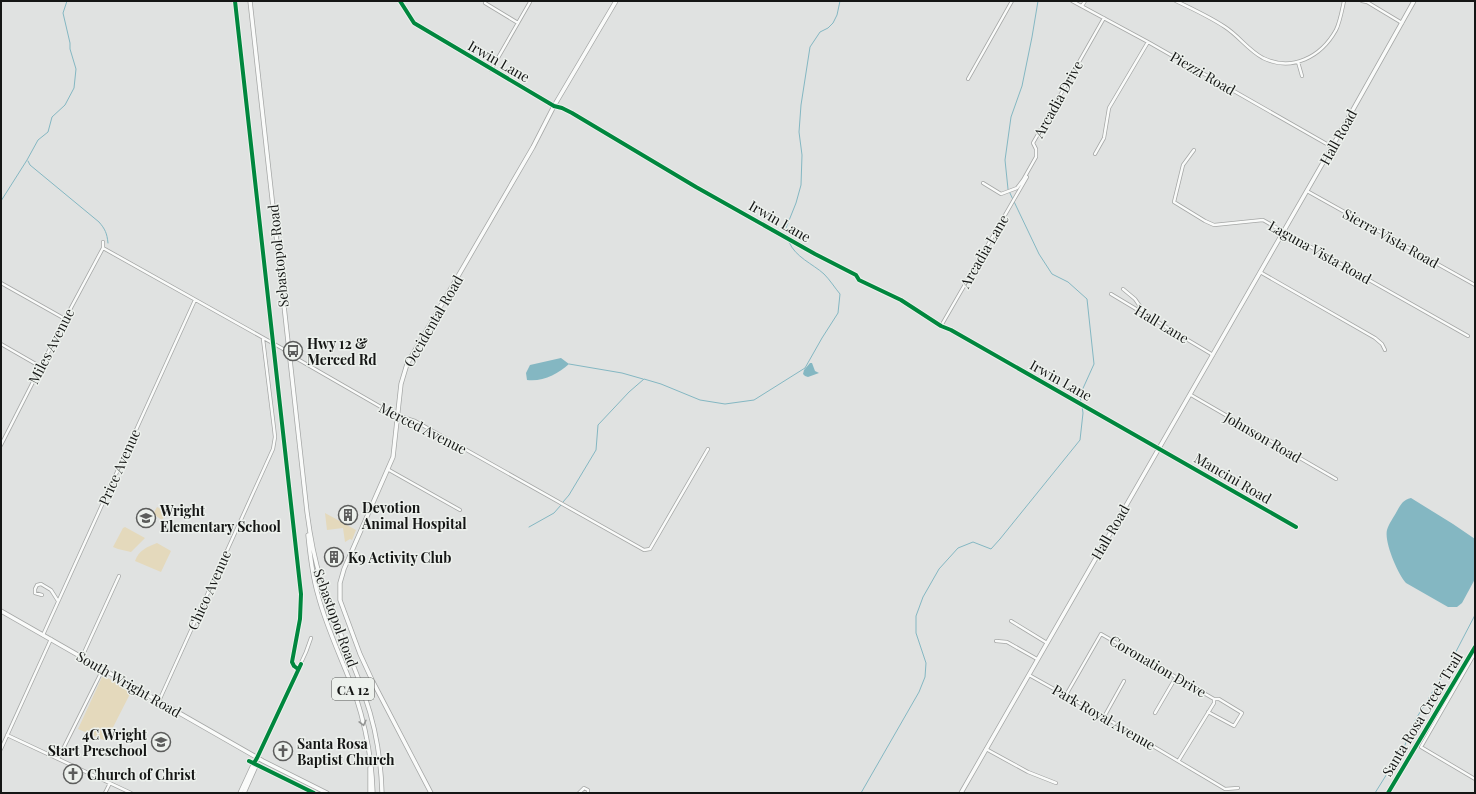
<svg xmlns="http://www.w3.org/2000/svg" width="1476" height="794" font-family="'Playfair Display',serif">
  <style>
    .green { fill: #e4d9bc }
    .water { fill: #84b7c2 }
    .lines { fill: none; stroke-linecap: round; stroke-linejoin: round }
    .stream { stroke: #84b7c2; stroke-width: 1 }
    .street-casing { stroke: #a5a7a6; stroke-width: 4 }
    .secondary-casing { stroke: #a5a7a6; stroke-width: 5 }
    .primary-casing { stroke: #a5a7a6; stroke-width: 5 }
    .street { stroke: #fafbfa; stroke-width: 2.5 }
    .secondary { stroke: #fafbfa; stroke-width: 3.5 }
    .primary { stroke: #fafbfa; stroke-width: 3.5 }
    .cycleway-casing { stroke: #edf1ed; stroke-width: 6 }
    .cycleway { stroke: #00873e; stroke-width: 4 }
    .oneway { stroke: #939493 }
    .labels { text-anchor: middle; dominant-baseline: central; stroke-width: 3; stroke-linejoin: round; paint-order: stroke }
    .shield { fill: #edf1ed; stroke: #565856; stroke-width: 1 }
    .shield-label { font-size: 13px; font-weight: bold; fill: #151615 }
    .street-label { font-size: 14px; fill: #151615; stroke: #edf1ed }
    .poi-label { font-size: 14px; font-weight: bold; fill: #151615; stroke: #edf1ed; text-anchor: start }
  </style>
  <rect width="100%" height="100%" fill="#e0e2e1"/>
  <path class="green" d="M157 507 167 512 162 520 153 514Z
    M325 513 356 530 352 540 350 539 345 542 343 528 327 530Z
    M125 527 145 538 131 552 118 549 113 547 123 528Z
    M157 543 171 551 161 572 135 561C139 550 147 547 157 543Z
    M103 675 131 692 106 741 78 729Z"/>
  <path class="water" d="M561 358 569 364C558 374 543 382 527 380L526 373 530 365Z
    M810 363H812L815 371 819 373 808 377 805 376 803 374 804 370Z
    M1411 498 1453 524 1475 539V579L1462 603 1457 607H1448L1406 583C1398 574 1384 542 1387 530 1389 523 1394 517 1397 511 1401 504 1403 500 1411 498Z"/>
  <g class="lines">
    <path class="stream" d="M1038 1 1032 37 1022 86 1011 117 1005 160 1008 189 1039 254 1052 274 1068 282 1087 299 1094 364 1080 395 1081 403
      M28 161 30 165 99 222C105 229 107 233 108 243
      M1 201 27 160 38 140 48 132 52 117 65 105 74 88 76 69 70 49V43L63 13 67 1
      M786 228 796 203 801 185 802 155 799 132 801 105 810 47 820 32 828 28 833 23 837 15 840 1
      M569 364 622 373 643 379
      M563 502 569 495 596 450 598 425 629 392 644 379 661 384 700 400 725 404 754 400 805 368 822 338 838 313 840 294C835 288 830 280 824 274 813 264 795 257 789 242
      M529 527 554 513 561 505
      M861 793 919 692 925 677 926 663 916 633V616L923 597 939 569 958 548 973 542 991 549 1000 539 1080 440 1083 413 1082 406
      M1375 793 1405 745 1414 722 1449 665 1475 615"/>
    <defs>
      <path id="street" d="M400 1 414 23 554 106 562 108 572 113 696 187 815 254 856 275 859 280 901 300 941 326 951 330 1296 527
        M1072 1 1148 42 1332 147
        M1176 1C1193 9 1210 17 1225 27 1239 36 1248 50 1263 58 1292 72 1321 57 1336 30 1340 22 1342 10 1344 1
        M1362 1 1367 2 1402 23
        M485 3 518 23
        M1082 6 1085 1
        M1298 62 1302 76
        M491 70 530 2
        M968 79 1012 1
        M1194 150 1183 165 1174 202 1205 221 1214 225 1263 220 1468 336
        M1095 154 1104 138 1109 108 1148 42
        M983 183 1001 194 1017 188 1023 180 1036 157V149L1033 143 1104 18
        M1307 191 1475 285
        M103 242V248L285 350 294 357 393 414 415 421 644 550 650 549 708 449
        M1260 272 1375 338 1382 344 1385 350
        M1 283 65 319
        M1123 289 1135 299 1144 312
        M1111 294 1213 355
        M941 326 1027 177
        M1 344 41 367
        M1191 395 1336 479
        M1 445 65 319 103 248
        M389 470 460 510
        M42 595 35 593V589L37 585 41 584 51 590 58 601
        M1011 621 1047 643
        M43 635 195 300
        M996 641 1007 642 1037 659
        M1475 653 1421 747 1475 779
        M82 657 119 576
        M1029 675 1104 717 1225 789 1238 788
        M1066 695 1101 634 1214 699H1219L1242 713 1234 726 1208 712
        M159 701 273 449 275 437 274 428 263 339
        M1155 713 1176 677
        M1104 717 1124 681
        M7 735 131 793
        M1 749 51 639
        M986 749 1028 772 1056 783
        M257 758 306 652 311 638
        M58 759 103 669
        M1179 760 1214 703V699
        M105 793 110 783
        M579 793 584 788 588 790V793"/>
      <path id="secondary" d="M1 611 263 761 327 793
        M240 793 253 765 257 758
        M244 793 256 766 257 759
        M431 793 372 680 360 654 340 600V583L344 569 393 457 401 384 407 364 533 147 554 106 616 1
        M961 793 1332 147 1414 1"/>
      <path id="primary" d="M250 1 307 512C310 535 314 558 321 580 333 620 352 658 365 697 376 728 381 760 382 793
        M308 535C310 555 312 575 318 595 327 630 344 663 356 697 366 728 372 761 373 793
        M370 768V793"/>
    </defs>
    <use href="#street" class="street-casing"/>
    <use href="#secondary" class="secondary-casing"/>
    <use href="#primary" class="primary-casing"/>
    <use href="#street" class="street"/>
    <use href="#secondary" class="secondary"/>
    <use href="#primary" class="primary"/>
    <defs>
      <path id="cycleway" d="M235 1 301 594 300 619 292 662 294 666 298 669
        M400 1 414 23 554 106 562 108 572 113 696 187 815 254 856 275 859 280 901 300 941 326 951 330 1296 527
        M249 761 314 793
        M254 763 257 758 301 664
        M1388 793 1475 647"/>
    </defs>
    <use href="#cycleway" class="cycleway-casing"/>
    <use href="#cycleway" class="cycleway"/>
  </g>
  <defs><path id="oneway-chevron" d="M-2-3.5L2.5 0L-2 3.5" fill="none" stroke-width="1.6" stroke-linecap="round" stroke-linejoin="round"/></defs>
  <use class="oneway" href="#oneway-chevron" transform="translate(363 723) rotate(76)"/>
  <defs>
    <symbol id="bus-ring" viewBox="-11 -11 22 22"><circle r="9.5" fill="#edf1ed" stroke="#5c5d5c" stroke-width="1.5"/><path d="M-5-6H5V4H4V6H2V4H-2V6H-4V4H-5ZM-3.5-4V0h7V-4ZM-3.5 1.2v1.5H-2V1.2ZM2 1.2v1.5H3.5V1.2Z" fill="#5c5d5c"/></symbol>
    <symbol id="building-ring" viewBox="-11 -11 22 22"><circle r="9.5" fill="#edf1ed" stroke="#5c5d5c" stroke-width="1.5"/><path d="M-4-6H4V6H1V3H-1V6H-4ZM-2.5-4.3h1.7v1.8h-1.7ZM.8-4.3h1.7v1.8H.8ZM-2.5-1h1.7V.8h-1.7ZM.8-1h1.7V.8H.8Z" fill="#5c5d5c"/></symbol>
    <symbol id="school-ring" viewBox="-11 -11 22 22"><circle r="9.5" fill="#edf1ed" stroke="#5c5d5c" stroke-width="1.5"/><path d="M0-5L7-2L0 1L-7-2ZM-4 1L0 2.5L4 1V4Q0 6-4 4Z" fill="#5c5d5c"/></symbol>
    <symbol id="church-ring" viewBox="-11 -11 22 22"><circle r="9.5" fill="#edf1ed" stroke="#5c5d5c" stroke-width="1.5"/><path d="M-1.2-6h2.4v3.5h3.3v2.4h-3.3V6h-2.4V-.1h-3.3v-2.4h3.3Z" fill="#5c5d5c"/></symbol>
  </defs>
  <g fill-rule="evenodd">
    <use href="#bus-ring" x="282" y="340" width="22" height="22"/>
    <use href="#building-ring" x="337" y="504" width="22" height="22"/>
    <use href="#school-ring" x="135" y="507" width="22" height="22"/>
    <use href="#building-ring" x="323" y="546" width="22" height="22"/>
    <use href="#school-ring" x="150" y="731" width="22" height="22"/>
    <use href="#church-ring" x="272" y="740" width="22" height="22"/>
    <use href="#church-ring" x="62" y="763" width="22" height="22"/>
  </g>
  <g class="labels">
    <rect class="shield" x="332" y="678" width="42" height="22" rx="3"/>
    <g class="shield-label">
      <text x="353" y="689">CA 12</text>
    </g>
    <g class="street-label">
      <text transform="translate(499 61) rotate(30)">Irwin Lane</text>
      <text transform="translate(1203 73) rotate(30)">Piezzi Road</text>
      <text transform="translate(1058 99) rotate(-61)">Arcadia Drive</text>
      <text transform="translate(1338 137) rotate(-61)">Hall Road</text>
      <text transform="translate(780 221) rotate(30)">Irwin Lane</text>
      <text transform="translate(1391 238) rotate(29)">Sierra Vista Road</text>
      <text transform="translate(984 251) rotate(-60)">Arcadia Lane</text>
      <text transform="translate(1320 252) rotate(29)">Laguna Vista Road</text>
      <text transform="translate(278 256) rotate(-96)">Sebastopol Road</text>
      <text transform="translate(433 321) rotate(-60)">Occidental Road</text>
      <text transform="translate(1162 324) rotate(31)">Hall Lane</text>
      <text transform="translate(51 346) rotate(-63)">Miles Avenue</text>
      <text transform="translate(1061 380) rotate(29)">Irwin Lane</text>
      <text transform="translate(423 428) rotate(27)">Merced Avenue</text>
      <text transform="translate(1263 437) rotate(30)">Johnson Road</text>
      <text transform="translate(119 467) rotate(-66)">Price Avenue</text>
      <text transform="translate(1233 478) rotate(30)">Mancini Road</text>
      <text transform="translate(1110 532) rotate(-60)">Hall Road</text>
      <text transform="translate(209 590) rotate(-66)">Chico Avenue</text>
      <text transform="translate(336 618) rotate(70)">Sebastopol Road</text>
      <text transform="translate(1158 666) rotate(30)">Coronation Drive</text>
      <text transform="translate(129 684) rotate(30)">South Wright Road</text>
      <text transform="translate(1422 714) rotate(-59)">Santa Rosa Creek Trail</text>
      <text transform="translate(1104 717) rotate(30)">Park Royal Avenue</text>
    </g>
    <g class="poi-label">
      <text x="307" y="343">Hwy 12 &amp;<tspan x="307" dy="16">Merced Rd</tspan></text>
      <text x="362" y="507">Devotion<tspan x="362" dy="16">Animal Hospital</tspan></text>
      <text x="160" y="510">Wright<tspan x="160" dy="16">Elementary School</tspan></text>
      <text x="348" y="557">K9 Activity Club</text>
      <text x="147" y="734" text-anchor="end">4C Wright<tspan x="147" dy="16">Start Preschool</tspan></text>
      <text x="297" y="743">Santa Rosa<tspan x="297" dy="16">Baptist Church</tspan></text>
      <text x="87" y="774">Church of Christ</text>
    </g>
  </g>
  <rect width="1476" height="794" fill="none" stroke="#151615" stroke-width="4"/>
</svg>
